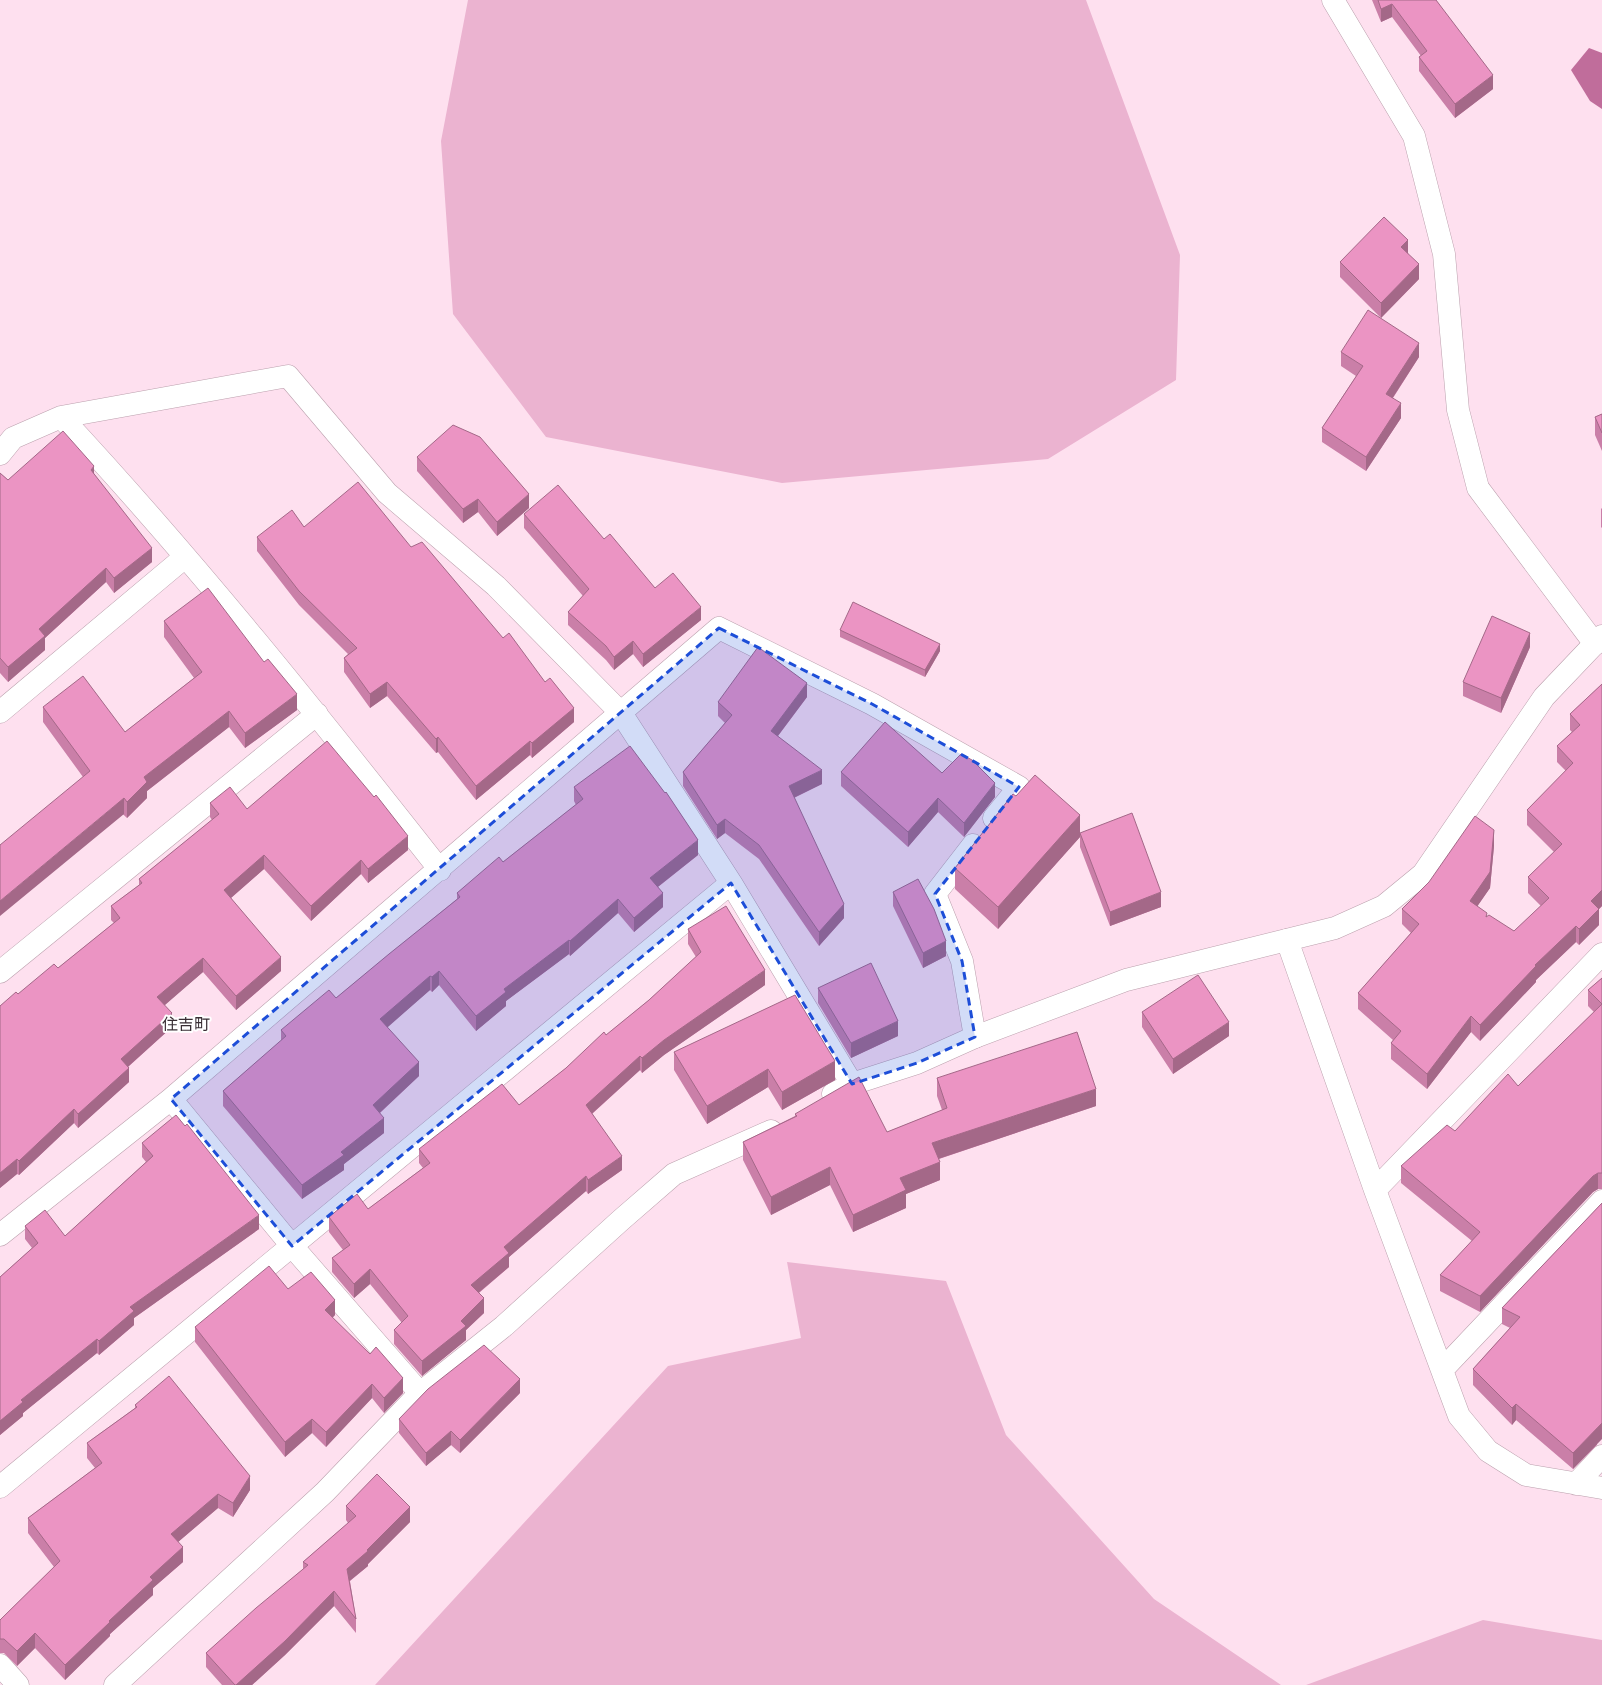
<svg xmlns="http://www.w3.org/2000/svg" width="1602" height="1685" font-family="'Varela Round','Noto Sans JP',sans-serif">
  <style>
    .green { fill: #ebb3d0 }
    .water { fill: #c06d9b }
    .lines { fill: none; stroke-linecap: round; stroke-linejoin: round }
    .minor-casing { stroke: #bba0ad; stroke-width: 23 }
    .tertiary-casing { stroke: #bba0ad; stroke-width: 23 }
    .minor { stroke: #fff; stroke-width: 22 }
    .tertiary { stroke: #fff; stroke-width: 22 }
    .wall { fill: #ca7fa8 }
    .shaded-wall { fill: #a46888 }
    .building { fill: #eb94c3; stroke: #a46888 }
    .marked { fill: #1d4ed8; fill-opacity: 0.2; stroke: #1d4ed8; stroke-width: 3; stroke-dasharray: 8 5; stroke-linejoin: round }
    .labels { text-anchor: middle; dominant-baseline: central; stroke-width: 4; stroke-linejoin: round; paint-order: stroke }
    .quarter-label { font-size: 16px; fill: #392e34; stroke: #fff }
  </style>
  <rect width="100%" height="100%" fill="#fee0ef"/>
  <path class="green" d="M468 0H1086L1180 255 1176 380 1048 459 782 483 546 437 453 314 441 141Z
    M787 1262 946 1281 1006 1435 1154 1599 1281 1685H375L668 1366 801 1338Z
    M1483 1620 1602 1640V1685H1306Z"/>
  <path class="water" d="M1589 48 1602 53V109L1590 101 1571 70Z"/>
  <g class="lines">
    <defs>
      <path id="minor" d="M1333 0 1414 136 1444 254 1458 410 1478 488 1595 644
        M61 417C195 561 318 715 440 870
        M0 454 13 438 61 417 288 376 387 493 496 586 621 713 731 883 852 1084
        M0 712 185 557
        M973 845 935 894 962 961 975 1037
        M1287 940 1375 1190 1459 1416 1488 1451 1526 1475 1602 1488
        M0 972 317 714
        M171 1099 292 1246 420 1393
        M1375 1190 1602 954
        M0 1235 171 1099 719 628 872 704 1019 787 994 818
        M1442 1370 1602 1201
        M1576 1484 1602 1456
        M0 1487 731 883
        M0 1665 18 1685"/>
      <path id="tertiary" d="M833 1094 852 1084 917 1063 975 1037 1126 980 1335 928 1384 906 1423 874 1544 697 1602 636
        M115 1685 325 1492 420 1393 504 1326 621 1220 674 1174 771 1131"/>
    </defs>
    <use href="#minor" class="minor-casing"/>
    <use href="#tertiary" class="tertiary-casing"/>
    <use href="#minor" class="minor"/>
    <use href="#tertiary" class="tertiary"/>
  </g>
  <path class="wall" d="M1372 0H1436L1493 89 1455 118 1419 71V57L1421 56 1392 17 1381 22Z
    M1408 253 1419 279 1381 318 1340 277V262Z
    M1341 352 1419 357 1393 398 1401 418 1366 471 1322 442V428L1356 376 1341 366Z
    M1602 414V451L1595 435V417Z
    M417 457 529 508 497 536 478 512 463 523 417 471Z
    M0 473 8 480 94 474 152 562 114 593 106 582 45 638V650L8 682 0 673Z
    M1602 508V528L1601 527V509Z
    M524 514 604 539 655 588 701 620 643 667 633 654 614 670 606 660 568 625V612L583 596 524 528Z
    M304 527 411 547 574 722 532 758 530 755 476 800 438 752 436 753 387 696 370 708 344 672V658L348 654 299 605 257 551V537Z
    M164 621 297 710 245 748 229 727 147 791V798L127 818 83 777 43 722V707L125 732 194 678 164 637Z
    M840 630 940 651 925 677 840 637Z
    M1530 647 1501 713 1463 696V682Z
    M1602 684V906L1599 909V925L1579 945 1576 942 1536 980V982L1480 1041 1471 1032 1427 1089 1391 1059V1043L1393 1040 1358 1009V993L1411 933 1402 924V909L1494 846 1490 888 1477 906 1487 917 1514 931 1541 906 1528 893V877L1554 852 1527 825V810L1566 771 1557 762V746L1572 732 1570 730V714Z
    M807 697 778 736 822 784 794 798 844 918 819 946 759 859 725 833 717 839 683 786V772L725 723 718 716V702Z
    M841 772 942 773 995 797 964 837 938 812 908 847 841 786Z
    M574 787 698 855 658 887 663 907 634 932 618 913 570 956 569 954 506 1001V1006L476 1031 439 985 432 992 430 990 387 1027 419 1076 380 1113 384 1133 344 1164V1170L302 1199 223 1106V1091L281 1041V1030L336 998 457 899V893L503 862 576 805 574 801Z
    M1016 796 1080 837 998 929 955 889V868Z
    M210 803 247 809 408 850 368 883 361 874 311 921 264 869 231 898 281 971 236 1010 203 972 164 1005 172 1027 128 1067 129 1082 78 1128 74 1123 19 1175 17 1174 0 1188V1006L18 994 58 968 114 923 111 920V906L139 885V879L212 820 210 817Z
    M1080 833 1161 907 1110 926 1080 847Z
    M893 892 946 956 923 968 893 906Z
    M688 929 765 985 664 1055 642 1073 640 1070 592 1114 622 1170 588 1194 586 1191 509 1257V1267L479 1293 484 1313 466 1330V1340L422 1376 394 1344V1330L402 1323 370 1284 354 1298 332 1272V1258L343 1250 329 1232V1217L368 1209 423 1168 419 1163V1149L519 1105 566 1068 649 1000 696 957 688 944Z
    M1602 978V1189H1598L1593 1192 1480 1312 1440 1291V1275L1472 1241 1401 1183V1166L1455 1131 1518 1086 1594 1012 1588 1006V990Z
    M818 988 898 1036 851 1058 818 1003Z
    M1142 1012 1229 1036 1173 1074 1142 1027Z
    M674 1052 835 1080 782 1110 768 1087 707 1124 674 1070Z
    M937 1078 1096 1106 939 1159 940 1180 906 1194V1208L853 1232 830 1185 771 1215 743 1160V1142L795 1116V1114L887 1132 942 1110 937 1096Z
    M142 1143 259 1229 134 1318V1325L99 1355 97 1353 23 1413V1416L0 1435V1277L32 1248 25 1239V1226L65 1236 146 1162 142 1157Z
    M1602 1203 1597 1445 1573 1469 1516 1420 1512 1425 1473 1385V1369L1510 1328 1502 1324V1308Z
    M288 1289 335 1315 332 1318 403 1393 384 1413 372 1398 326 1447 312 1433 285 1457 195 1342V1327Z
    M520 1393 460 1453 451 1445 426 1466 399 1433V1419Z
    M135 1405 250 1490 233 1517 218 1508 178 1542 183 1562 153 1588V1595L110 1634V1636L65 1680 35 1648 17 1666 4 1653H0V1620L54 1567 28 1533V1518L95 1468 87 1458V1443L135 1408Z
    M346 1506 410 1522 368 1564V1566L350 1581 356 1619V1633L334 1606 285 1655 252 1685H222L206 1667V1653L303 1569V1562L348 1523 346 1520Z"/>
  <path class="shaded-wall" d="M1392 4V17L1381 22V9Z
    M1493 75V89L1455 118V104Z
    M1408 240V255L1401 247Z
    M1419 264V279L1381 318V303Z
    M1419 343V357L1386 408V394Z
    M1401 403V418L1366 471V457Z
    M94 466V480L91 470Z
    M529 494V508L497 536V522Z
    M478 499V512L463 523V509Z
    M152 548V562L114 593V578Z
    M106 568V582L45 638V650L8 682V667L39 629Z
    M701 607V620L643 667V654Z
    M1530 633V647L1501 713V698Z
    M633 641V654L614 670V657Z
    M940 644V651L925 677V670Z
    M387 682V696L370 708V694Z
    M807 683V697L771 745V731Z
    M297 694V710L245 748V733Z
    M574 708V722L532 758V743Z
    M229 711V727L147 791V798L127 818V802L144 777Z
    M438 737V752L436 753V739Z
    M530 741V755L476 800V786Z
    M822 770V784L789 800V786Z
    M995 783V797L964 837V823Z
    M124 798V814L0 916V901Z
    M938 798V812L908 847V832Z
    M1080 815V837L998 929V907Z
    M725 819V833L717 839V825Z
    M1494 830V846L1490 888 1470 917V901Z
    M408 836V850L368 883V869Z
    M698 840V855L650 893V878Z
    M264 855V869L224 904V890Z
    M361 860V874L311 921V906Z
    M1602 890V906L1596 912 1599 909V925L1579 945V929L1591 901Z
    M1161 892V907L1110 926V912Z
    M663 893V907L634 932V918Z
    M618 899V913L570 956V941Z
    M844 904V918L819 946V932Z
    M1576 926V942L1536 980V982L1480 1041V1025L1535 965Z
    M569 940V954L506 1001V1006L476 1031V1016L504 989Z
    M946 941V956L923 968V953Z
    M281 957V971L236 1010V996Z
    M203 958V972L157 1012V997Z
    M765 970V985L664 1055 642 1073V1058L664 1040Z
    M439 971V985L432 992V977Z
    M430 976V990L380 1034V1019Z
    M172 1013V1027L121 1073V1059Z
    M1471 1016V1032L1427 1089V1074Z
    M898 1021V1036L851 1058V1043Z
    M1229 1022V1036L1173 1074V1059Z
    M640 1056V1070L586 1119V1105Z
    M835 1061V1080L782 1110V1092Z
    M419 1062V1076L373 1119V1105Z
    M129 1068V1082L78 1128V1114Z
    M768 1069V1087L707 1124V1106Z
    M1096 1089V1106L932 1161V1143Z
    M74 1109V1123L19 1175V1161Z
    M384 1118V1133L344 1164V1170L302 1199V1185L341 1152Z
    M622 1156V1170L588 1194V1180Z
    M17 1159V1174L0 1188V1173Z
    M940 1162V1180L906 1194V1208L853 1232V1215L900 1178Z
    M830 1167V1185L771 1215V1197Z
    M1598 1173V1189L1593 1192 1480 1312V1296L1593 1176Z
    M586 1176V1191L509 1257V1267L471 1299V1285L504 1247Z
    M259 1215V1229L134 1318V1325L99 1355V1341L130 1307Z
    M370 1269V1284L354 1298V1284Z
    M484 1298V1313L466 1330V1340L422 1376V1361Z
    M335 1300V1315L325 1325V1310Z
    M97 1339V1353L23 1413V1416L0 1435V1421L21 1400Z
    M403 1378V1393L384 1413V1398Z
    M520 1379V1393L460 1453V1440Z
    M372 1384V1398L326 1447V1432Z
    M1516 1404V1420L1512 1425V1408Z
    M312 1419V1433L285 1457V1442Z
    M1602 1423V1439L1573 1469V1453Z
    M451 1431V1445L426 1466V1453Z
    M250 1476V1490L233 1517V1503Z
    M218 1494V1508L171 1548V1534Z
    M410 1507V1522L368 1564V1566L347 1583V1569Z
    M183 1547V1562L153 1588V1595L110 1634V1636L65 1680V1665L150 1577Z
    M334 1591V1606L285 1655 252 1685H236Z
    M35 1633V1648L17 1666V1651Z"/>
  <path class="building" d="M1378 0H1436L1493 75 1455 104 1419 57 1427 51 1392 4 1381 9Z
    M1384 217 1408 240 1401 247 1419 264 1381 303 1340 262Z
    M1368 310 1419 343 1386 394 1401 403 1366 457 1322 428 1363 366 1341 352Z
    M1602 414V433L1595 417Z
    M453 425 480 437 529 494 497 522 478 499 463 509 417 457Z
    M63 431 94 466 91 470 152 548 114 578 106 568 39 629 45 636 8 667 0 658V473L8 480Z
    M358 482 411 547 422 542 503 638 509 633 545 682 550 678 574 708 532 743 530 741 476 786 438 737 436 739 387 682 370 694 344 658 357 648 299 591 257 537 292 510 304 527Z
    M558 485 604 539 610 534 655 588 673 573 701 607 643 654 633 641 614 657 606 646 568 612 589 589 524 514Z
    M208 588 264 662 268 659 297 694 245 733 229 711 144 777 147 782 127 802 124 798 0 901V845L90 771 43 707 83 676 125 732 202 672 164 621Z
    M853 602 940 644 925 670 840 630Z
    M1492 616 1530 633 1501 698 1463 682Z
    M758 647 807 683 771 731 822 770 789 786 844 904 819 932 759 845 725 819 717 825 683 772 732 715 718 702Z
    M1602 684V890L1591 901 1599 909 1579 929 1576 926 1535 965 1536 966 1480 1025 1471 1016 1427 1074 1391 1043 1401 1031 1358 993 1419 924 1402 909 1429 882 1475 816 1494 830 1490 872 1470 901 1487 913 1486 917 1489 915 1514 931 1549 898 1528 877 1562 844 1527 810 1573 763 1557 746 1580 725 1570 714Z
    M885 722 942 773 961 754 972 760 995 783 964 823 938 798 908 832 841 772Z
    M327 741 374 797 376 795 408 836 368 869 361 860 311 906 264 855 224 890 281 957 236 996 203 958 157 997 172 1013 121 1059 129 1068 78 1114 74 1109 19 1161 17 1159 0 1173V1006L16 992 18 994 54 964 58 968 120 918 111 906 142 883 139 879 219 814 210 803 230 787 247 809Z
    M630 746 665 793 666 792 698 840 650 878 663 893 634 918 618 899 570 941 569 940 504 989 506 992 476 1016 439 971 432 977 430 976 380 1019 419 1062 373 1105 384 1118 341 1152 344 1155 302 1185 223 1091 286 1036 281 1030 329 990 336 998 389 954 460 897 457 893 499 857 503 862 583 799 574 787Z
    M1035 775 1080 815 998 907 955 868 1013 794 1016 796Z
    M1132 813 1161 892 1110 912 1080 833Z
    M918 879 934 909 946 941 923 953 893 892Z
    M726 906 765 970 664 1040 642 1058 640 1056 586 1105 622 1156 588 1180 586 1176 504 1247 509 1253 471 1285 484 1298 461 1321 466 1326 422 1361 394 1330 408 1316 370 1269 354 1284 332 1258 350 1245 329 1217 357 1194 368 1209 430 1163 419 1149 502 1084 519 1105 566 1068 604 1032 606 1035 649 1000 701 952 688 929Z
    M871 963 898 1021 851 1043 818 988Z
    M1198 975 1229 1022 1173 1059 1142 1012Z
    M1602 978V1004L1588 990Z
    M795 995 835 1061 782 1092 768 1069 707 1106 674 1052Z
    M1602 1004V1173H1598L1593 1176 1480 1296 1440 1275 1480 1232 1401 1166 1447 1125 1455 1131 1508 1074 1518 1086Z
    M1077 1032 1096 1089 932 1143 940 1162 900 1178 906 1190 853 1215 830 1167 771 1197 743 1142 797 1116 795 1114 859 1077 887 1132 947 1108 937 1078Z
    M176 1115 185 1126 187 1124 259 1215 130 1307 134 1311 99 1341 97 1339 21 1400 23 1402 0 1421V1277L38 1243 25 1226 45 1210 65 1236 153 1156 142 1143Z
    M1602 1203V1423L1573 1453 1516 1404 1512 1408 1473 1369 1520 1317 1502 1308Z
    M269 1266 288 1289 311 1272 335 1300 325 1310 370 1354 376 1347 403 1378 384 1398 372 1384 326 1432 312 1419 285 1442 195 1327Z
    M484 1345 520 1379 460 1440 451 1431 426 1453 399 1419 428 1389Z
    M169 1376 250 1476 233 1503 218 1494 171 1534 183 1547 150 1577 153 1580 109 1621 110 1622 65 1665 35 1633 17 1651 4 1639H0V1620L60 1561 28 1518 102 1463 87 1443 137 1407 135 1405Z
    M377 1474 410 1507 367 1550 368 1551 347 1569 356 1619 334 1591 285 1641 236 1685H235L206 1653 256 1608 308 1565 303 1562 356 1516 346 1506Z"/>
  <path class="marked" d="M719 628 872 704 1019 787 935 894 962 961 975 1037 917 1063 852 1084 731 883 292 1246 171 1099Z"/>
  <g class="labels">
    <g class="quarter-label">
      <text x="186" y="1025">住吉町</text>
    </g>
  </g>
</svg>
